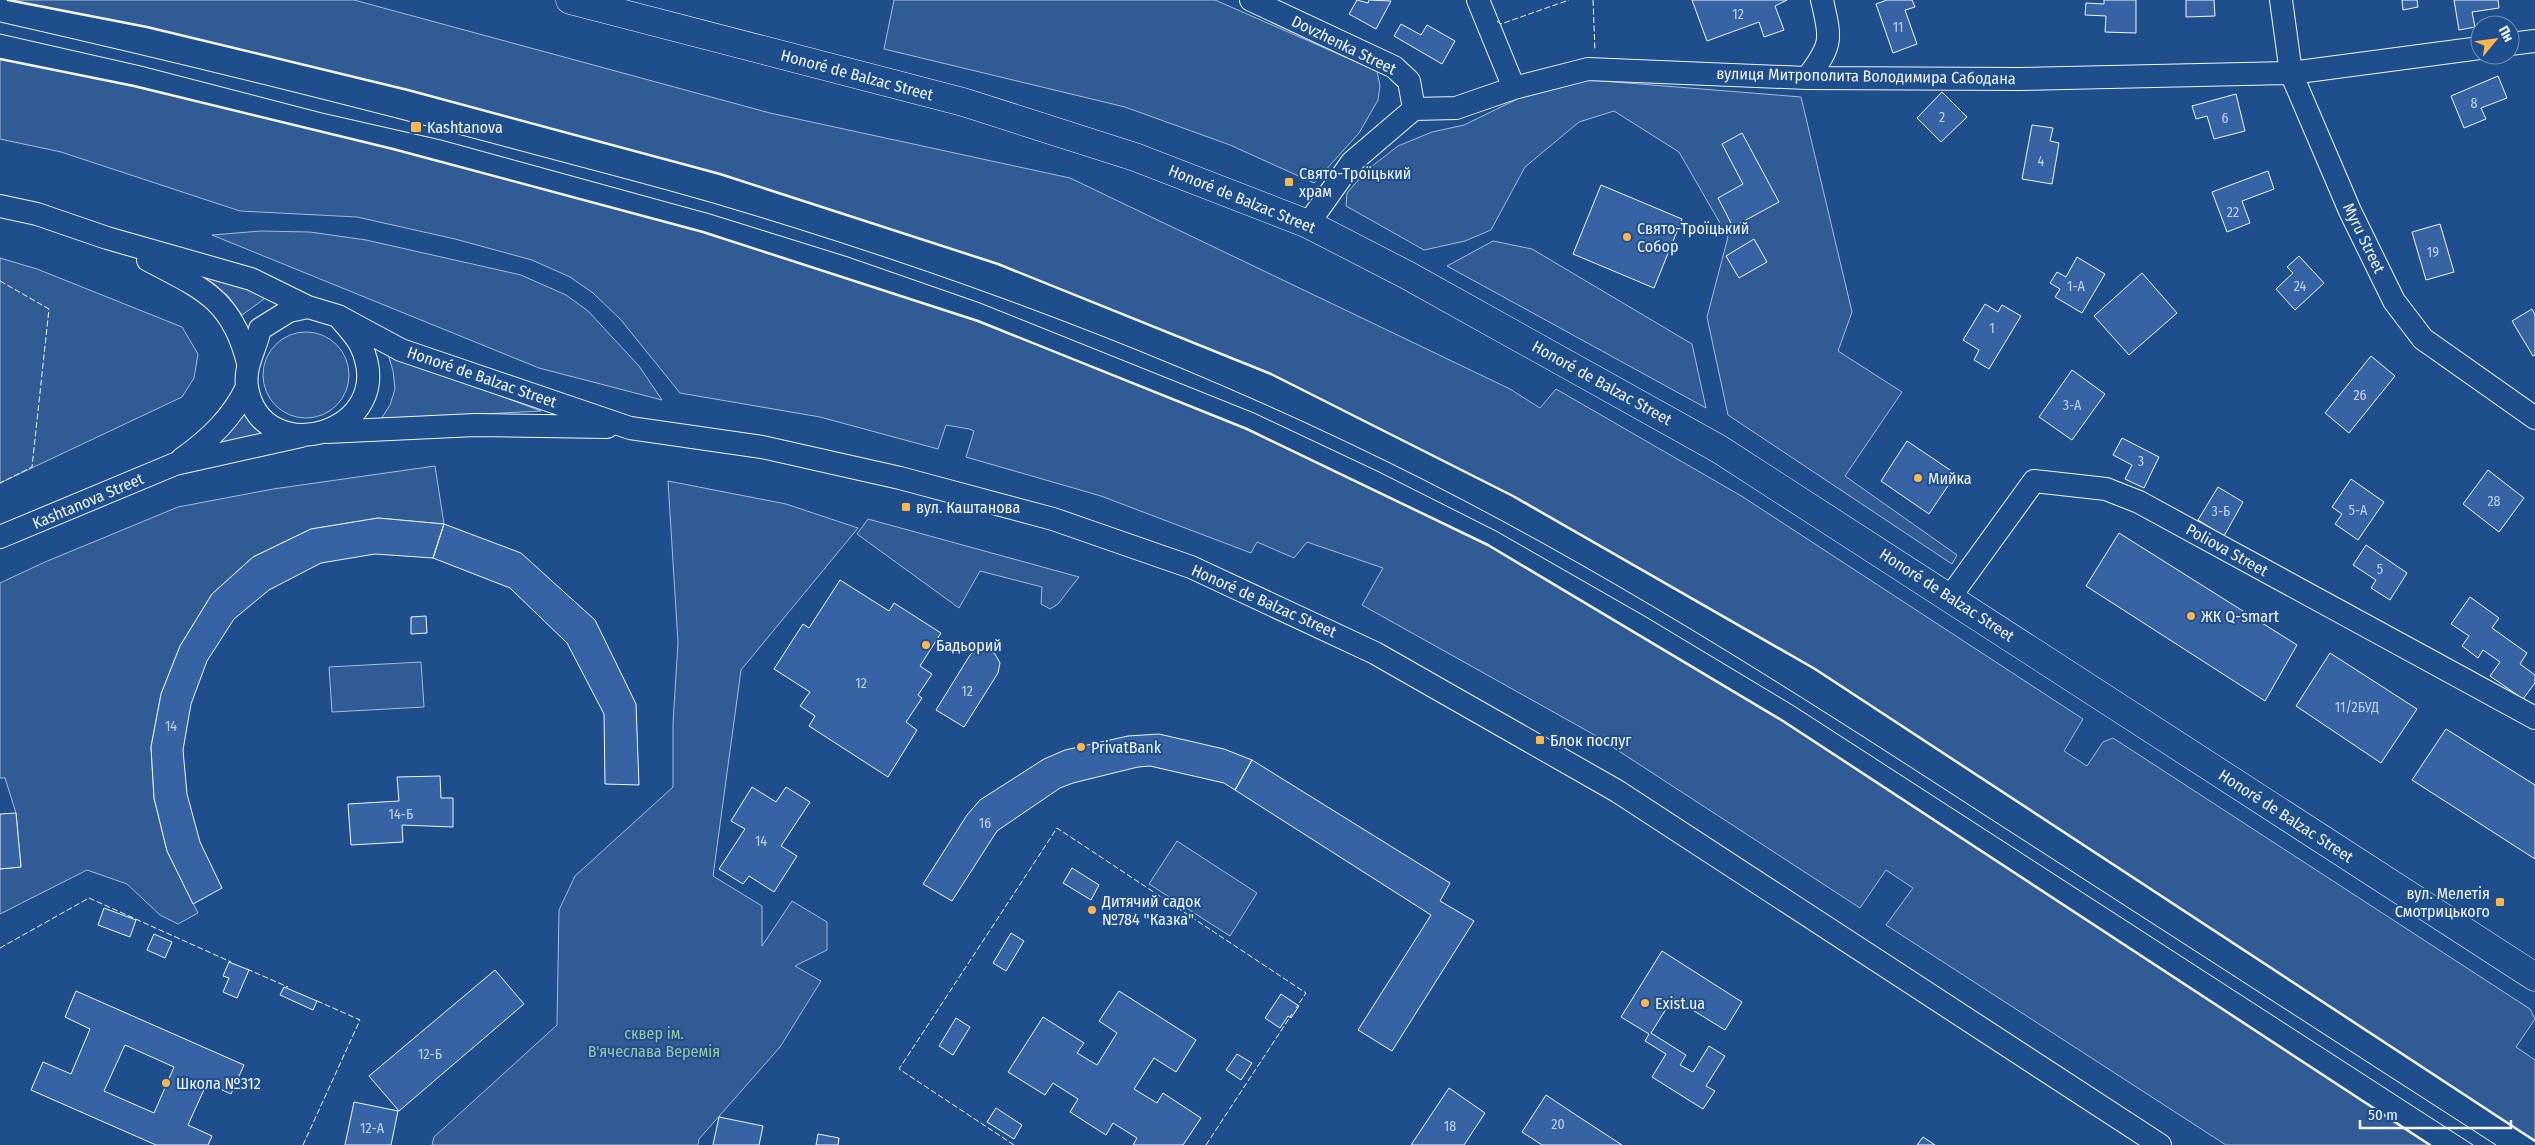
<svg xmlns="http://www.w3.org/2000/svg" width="2535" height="1145" font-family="'Fira Sans Condensed',sans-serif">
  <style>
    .built { fill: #305b95; stroke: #a8bbd7 }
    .building { fill: #3563a3; stroke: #f2f6ff; fill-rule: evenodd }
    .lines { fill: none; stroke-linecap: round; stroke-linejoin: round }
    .minor-casing { stroke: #f2f6ff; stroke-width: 24 }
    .major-casing { stroke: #f2f6ff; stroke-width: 29 }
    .minor { stroke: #1f4e8c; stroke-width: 22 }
    .major { stroke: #1f4e8c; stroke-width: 28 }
    .tram { stroke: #f2f6ff; stroke-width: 1 }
    .fence { stroke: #f2f6ff; stroke-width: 1; stroke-dasharray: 6 2.5; stroke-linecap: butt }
    .wall { stroke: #f2f6ff; stroke-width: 2.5 }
    .poi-dot { fill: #ffb74d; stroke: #1f4e8c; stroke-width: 2 }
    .labels { text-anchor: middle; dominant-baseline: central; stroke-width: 4; stroke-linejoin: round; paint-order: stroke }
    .number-label { font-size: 14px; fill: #c3d1e8 }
    .street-label { font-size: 16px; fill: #f2f6ff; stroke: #1f4e8c }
    .poi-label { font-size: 16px; fill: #f2f6ff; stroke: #1f4e8c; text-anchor: start }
    .park-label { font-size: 16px; fill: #97c8a6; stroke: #1f4e8c }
  </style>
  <rect width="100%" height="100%" fill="#1f4e8c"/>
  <path class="built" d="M8 0H354L770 113 1070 178 1510 389 1540 408 1556 389 1743 497 2083 719 2064 751 2087 766 2103 742 2113 738 2530 1009 2535 1019 2516 1047 2535 1060V1141L1815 669 1513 496 1271 374 998 264 720 174 408 90 147 27Z
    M894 0H1215L1377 71 1380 86 1378 100 1359 133 1314 183 1230 145 1125 107 884 49Z
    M0 59 134 86 393 149 703 232 978 321 1247 429 1488 545 1783 721 2430 1145H2226L1886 925 1913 888 1886 870 1860 908 1591 733 1362 605 1383 568 1307 542 1294 558 1257 542 1251 553 1101 496 966 457 974 431 969 429 946 425 938 449 820 417 680 393 621 320 593 293 570 277 532 260 455 239 357 217 240 211 61 152 0 139Z
    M1590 80 1801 97 1852 312 1838 351 1902 392 1845 476 1957 555 1952 564 1728 415 1707 317 1728 237 1679 152 1614 111 1579 122 1525 167 1491 230 1465 241 1424 250 1346 206 1347 193 1367 170 1398 146 1432 132 1464 125 1536 90Z
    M261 231 310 232 366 240 521 275 566 295 588 311 639 366 662 400 539 368 212 235Z
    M1493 241 1532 249 1692 344 1706 408 1447 266Z
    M0 258 37 269 182 327 198 354 194 378 182 397 0 483Z
    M183 267 271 294 242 315 228 296 213 283Z
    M263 375a43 43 0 1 1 86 0a43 43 0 1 1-86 0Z
    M388 354 541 411 381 419 390 405 395 389 393 371Z
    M246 413 268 434 214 446Z
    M435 466 444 524 378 518 311 529 253 557 212 594 180 646 161 694 151 747 154 798 167 851 198 913 178 924 160 915 127 884 87 870 0 914V869L21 867 16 813 5 778H0V583L45 562 178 507 273 489Z
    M668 481 786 504 858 528 741 670 713 876 762 906V946L792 901 827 922V950L795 966 821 981 780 1047 699 1139 698 1145H432L434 1137 557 1025 559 910 575 876 673 787V723L678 643Z
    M868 519 1079 577 1058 604 1050 609 1041 604 1042 587 980 571 959 608 857 534Z
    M421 662 424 707 332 712 329 667Z
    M1177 841 1257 893 1230 936 1149 884Z"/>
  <path class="building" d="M1357 0 1368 3 1369 0 1391 1 1376 29 1349 14Z
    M1692 0H1787L1775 6 1784 30 1764 37 1759 22 1707 41Z
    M1887 0H1912L1915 7 1905 10 1917 44 1893 53 1876 4Z
    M2104 0H2136V33L2105 32 2106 16 2085 15 2086 3 2104 4Z
    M2186 0H2214L2215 16 2186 17Z
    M2402 0H2417L2418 7 2403 10Z
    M2454 0H2498L2499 8 2472 12 2475 27 2459 30Z
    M1401 24 1421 35 1427 25 1455 41 1442 64 1394 36Z
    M2498 76 2507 98 2481 108 2486 119 2464 128 2451 96Z
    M1942 92 1967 117 1941 142 1917 118Z
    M2236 94 2245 131 2214 139 2207 116 2196 119 2192 106Z
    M2032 125 2053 128 2050 141 2059 143 2052 184 2022 179Z
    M1742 133 1779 202 1733 227 1718 198 1743 184 1722 144Z
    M2268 171 2274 189 2242 201 2250 223 2227 232 2212 192Z
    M1601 185 1682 219 1654 288 1573 254Z
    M2440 224 2454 272 2426 280 2412 232Z
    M1754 239 1767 262 1739 278 1726 256Z
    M2299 256 2324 283 2295 310 2276 289 2293 273 2287 267Z
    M2077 257 2105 274 2082 313 2055 297 2060 289 2050 283 2057 272 2066 277Z
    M2142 273 2177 313 2129 355 2094 316Z
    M1985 304 1998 312 2002 305 2021 316 1989 369 1974 360 1979 350 1963 340Z
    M2532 309 2535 315V355L2533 356 2512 321Z
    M2371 356 2395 376 2349 433 2325 413Z
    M2072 370 2105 394 2072 440 2039 417Z
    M2122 438 2159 457 2144 488 2125 479 2132 465 2113 455Z
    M1907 441 1956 474 1929 514 1881 481Z
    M2488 470 2524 498 2499 532 2463 504Z
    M2351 479 2384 502 2358 540 2335 524 2342 514 2332 507Z
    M2218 487 2243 502 2224 536 2198 520Z
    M378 518 444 524 433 558 375 554 321 563 269 590 234 619 207 661 191 704 183 750 187 794 200 842 222 888 193 904 167 851 154 798 151 747 161 694 180 646 212 594 253 557 311 529Z
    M444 524 521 553 595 620 636 704 639 785 605 784 604 714 567 643 510 588 433 558Z
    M2119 533 2297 645 2265 701 2086 586Z
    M2366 545 2407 573 2390 600 2371 588 2376 580 2353 565Z
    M840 580 889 611 894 603 941 633 920 666 932 674 918 695 922 698 906 722 917 730 888 777 809 726 815 716 800 706 810 692 774 669 803 624 809 628Z
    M2470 597 2499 618 2492 628 2527 653 2520 664 2535 675V683L2523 699 2490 676 2500 662 2483 650 2478 658 2462 646 2469 636 2451 624Z
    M426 616 427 633 411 634V617Z
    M978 648H986L995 654 1000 663 998 673 964 727 936 710 970 655Z
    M2330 653 2417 709 2381 763 2296 706Z
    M2446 729 2535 785V859L2412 780Z
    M1159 734 1224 749 1252 760 1235 790 1224 783 1150 766 1138 767 1073 783 1060 788 997 831 952 901 923 884 967 815 980 800 1044 759 1065 750 1128 736Z
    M1252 760 1450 883 1440 901 1474 921 1392 1051 1358 1030 1431 915 1235 790Z
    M440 776 441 798H453V827L402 825 403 842 351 845 348 804 399 801 397 777Z
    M752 787 776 802 786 787 810 802 781 846 797 856 774 892 749 876 743 884 719 869 745 829 731 821Z
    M16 813 21 867 0 869V814Z
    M1072 868 1099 885 1091 900 1063 883Z
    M104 908 136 920 130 937 98 925Z
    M1011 933 1024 941 1006 971 993 963Z
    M154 934 172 942 165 958 147 950Z
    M1662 951 1742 1002 1725 1030 1673 998 1651 1033 1686 1055 1680 1065 1693 1072 1709 1046 1725 1056 1706 1086 1715 1091 1703 1109 1652 1077 1666 1054 1645 1041 1649 1034 1621 1017Z
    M229 962 249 970 237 998 223 992 229 978 223 976Z
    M495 970 524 1004 399 1111 369 1076Z
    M284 987 317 1001 313 1010 280 995Z
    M76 991 244 1065 231 1094 207 1083 188 1125 212 1136 208 1145H156L31 1090 43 1062 71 1074 90 1029 65 1017ZM125 1045 174 1067 154 1113 104 1091Z
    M1119 991 1196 1040 1176 1072 1154 1058 1134 1089 1157 1103 1163 1093 1201 1118 1183 1145H1133L1137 1138 1113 1123 1106 1135 1070 1112 1078 1099 1053 1083 1045 1095 1008 1072 1043 1017 1084 1043 1077 1053 1097 1065 1117 1033 1099 1021Z
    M1281 994 1299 1006 1291 1018 1288 1016 1280 1028 1265 1018Z
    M956 1018 970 1027 953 1055 939 1046Z
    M1237 1054 1252 1063 1241 1080 1226 1070Z
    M1449 1088 1485 1113 1464 1145H1411Z
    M1546 1095 1576 1115 1622 1145H1542L1522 1132Z
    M354 1102 398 1111 391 1145H345Z
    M996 1108 1022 1125 1014 1139 987 1122Z
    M719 1117 763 1126 759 1145H713Z
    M818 1134 839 1138 838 1145H816Z
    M1923 1137 1935 1145H1917Z"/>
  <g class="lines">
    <defs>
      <path id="minor" d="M1251 0 1394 67 1409 81 1414 109
        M1478 0 1514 88
        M2281 0 2291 73 2350 211 2394 301 2423 339 2535 418
        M2510 44 2535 41
        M1807 78C1833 44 1831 40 1822 0
        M0 206 37 214 107 238 251 279 308 307
        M1308 224 1352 162 1414 109 1456 108 1514 88 1588 69 1807 78 2019 79 2291 73 2480 48
        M148 260C201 288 232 298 248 363
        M338 316C346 326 356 335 361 346 401 433 261 473 247 387 244 365 256 349 260 329L289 311 308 307 338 316 401 350 630 428 762 447 900 478 1053 519 1191 567 1375 653 1617 791 2160 1145
        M327 432 475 425 607 427
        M182 459C210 439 232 418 247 387
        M0 537 175 464 301 436
        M1950 597 2034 481 2106 489 2139 502 2535 718"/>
      <path id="major" d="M570 0 963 102 1135 157 1308 224 1407 275 1719 449 2535 977"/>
    </defs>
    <use href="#minor" class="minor-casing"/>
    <use href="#major" class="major-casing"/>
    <use href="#minor" class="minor"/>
    <use href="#major" class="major"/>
    <path class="tram" d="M0 22C176 62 351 105 525 152 588 169 651 185 713 203 943 271 1170 355 1386 461 1594 563 1789 688 1983 814 2154 924 2325 1035 2496 1145
      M0 34 141 66 322 113 441 140 710 214 848 257 980 303 1254 413 1377 471 1496 531 1646 617 1794 706 2473 1145"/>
    <path class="fence" d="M1593 0 1595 51
      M1497 21 1501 24 1569 0
      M0 281 49 309 32 467 0 483
      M0 948 89 898 231 962
      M247 969 288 987
      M303 1145 360 1020 315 1000
      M1014 1145 899 1069 1057 828 1306 993 1296 1008
      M1206 1145 1292 1014"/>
    <path class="wall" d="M8 0 147 27 408 90 720 174 998 264 1271 374 1513 496 1815 669 2535 1141
      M0 59 134 86 393 149 703 232 978 321 1247 429 1488 545 1783 721 2430 1145"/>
  </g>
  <g class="poi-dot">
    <rect x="410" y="121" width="12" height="12" rx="2.5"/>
    <rect x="1284" y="177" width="10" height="10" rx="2.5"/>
    <circle cx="1627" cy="237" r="5"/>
    <circle cx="1918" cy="478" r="5"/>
    <rect x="901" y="502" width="10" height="10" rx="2.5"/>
    <circle cx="2191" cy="616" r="5"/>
    <circle cx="926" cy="645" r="5"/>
    <rect x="1535" y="735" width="10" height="10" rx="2.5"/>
    <circle cx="1081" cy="747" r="5"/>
    <rect x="2495" y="897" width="10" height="10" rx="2.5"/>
    <circle cx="1092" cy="910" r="5"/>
    <circle cx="1645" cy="1003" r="5"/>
    <circle cx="166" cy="1083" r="5"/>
  </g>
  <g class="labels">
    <g class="number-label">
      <text x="1738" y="14">12</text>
      <text x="1898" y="27">11</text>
      <text x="2474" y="103">8</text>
      <text x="1942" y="117">2</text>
      <text x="2225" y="118">6</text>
      <text x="2041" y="161">4</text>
      <text x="2233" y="212">22</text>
      <text x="2433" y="252">19</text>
      <text x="2076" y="286">1-А</text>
      <text x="2300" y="286">24</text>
      <text x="1992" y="328">1</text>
      <text x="2360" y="395">26</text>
      <text x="2072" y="405">3-А</text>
      <text x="2141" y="461">3</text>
      <text x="2494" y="501">28</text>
      <text x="2358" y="510">5-А</text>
      <text x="2221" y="511">3-Б</text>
      <text x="2380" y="569">5</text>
      <text x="861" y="683">12</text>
      <text x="967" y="691">12</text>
      <text x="2357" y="707">11/2БУД</text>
      <text x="171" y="726">14</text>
      <text x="401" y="814">14-Б</text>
      <text x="985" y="823">16</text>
      <text x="761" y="841">14</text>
      <text x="430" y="1054">12-Б</text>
      <text x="1558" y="1124">20</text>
      <text x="1450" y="1126">18</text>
      <text x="372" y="1128">12-А</text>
    </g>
    <g class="street-label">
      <text transform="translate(1344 45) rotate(26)">Dovzhenka Street</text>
      <text transform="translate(857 75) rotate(15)">Honoré de Balzac Street</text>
      <text transform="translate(1866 76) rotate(1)">вулиця Митрополита Володимира Сабодана</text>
      <text transform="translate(1242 199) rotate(22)">Honoré de Balzac Street</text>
      <text transform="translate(2364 238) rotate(64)">Myru Street</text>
      <text transform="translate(482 377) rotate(19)">Honoré de Balzac Street</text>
      <text transform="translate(1602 383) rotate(29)">Honoré de Balzac Street</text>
      <text transform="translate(88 501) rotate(-23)">Kashtanova Street</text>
      <text transform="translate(2227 550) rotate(29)">Poliova Street</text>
      <text transform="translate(1947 595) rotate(33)">Honoré de Balzac Street</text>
      <text transform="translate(1264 601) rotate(24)">Honoré de Balzac Street</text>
      <text transform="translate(2286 816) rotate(33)">Honoré de Balzac Street</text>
    </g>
    <g class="poi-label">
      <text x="427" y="127">Kashtanova</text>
      <text x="1299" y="173">Свято-Троїцький<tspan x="1299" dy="18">храм</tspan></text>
      <text x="1637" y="228">Свято-Троїцький<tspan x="1637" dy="18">Собор</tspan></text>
      <text x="1928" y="478">Мийка</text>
      <text x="916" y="507">вул. Каштанова</text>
      <text x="2201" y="616">ЖК Q-smart</text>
      <text x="936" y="645">Бадьорий</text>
      <text x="1550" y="740">Блок послуг</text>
      <text x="1091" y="747">PrivatBank</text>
      <text x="2490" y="893" text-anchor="end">вул. Мелетія<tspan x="2490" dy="18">Смотрицького</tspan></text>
      <text x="1102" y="901">Дитячий садок<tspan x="1102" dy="18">№784 "Казка"</tspan></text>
      <text x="1655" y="1003">Exist.ua</text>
      <text x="176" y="1083">Школа №312</text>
    </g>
    <g class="park-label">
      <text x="654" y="1033">сквер ім.<tspan x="654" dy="18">В'ячеслава Веремія</tspan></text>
    </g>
  </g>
  <g transform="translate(2495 40) rotate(61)"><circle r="24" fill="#1f4e8c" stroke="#7391ba"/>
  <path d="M0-4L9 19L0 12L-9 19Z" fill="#ffb74d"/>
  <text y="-8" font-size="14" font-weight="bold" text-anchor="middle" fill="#f2f6ff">Пн</text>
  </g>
  <path d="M2360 1120v8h151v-8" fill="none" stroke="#f2f6ff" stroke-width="2.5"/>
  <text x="2368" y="1120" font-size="15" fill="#f2f6ff" stroke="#1f4e8c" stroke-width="4" paint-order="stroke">50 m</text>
</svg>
